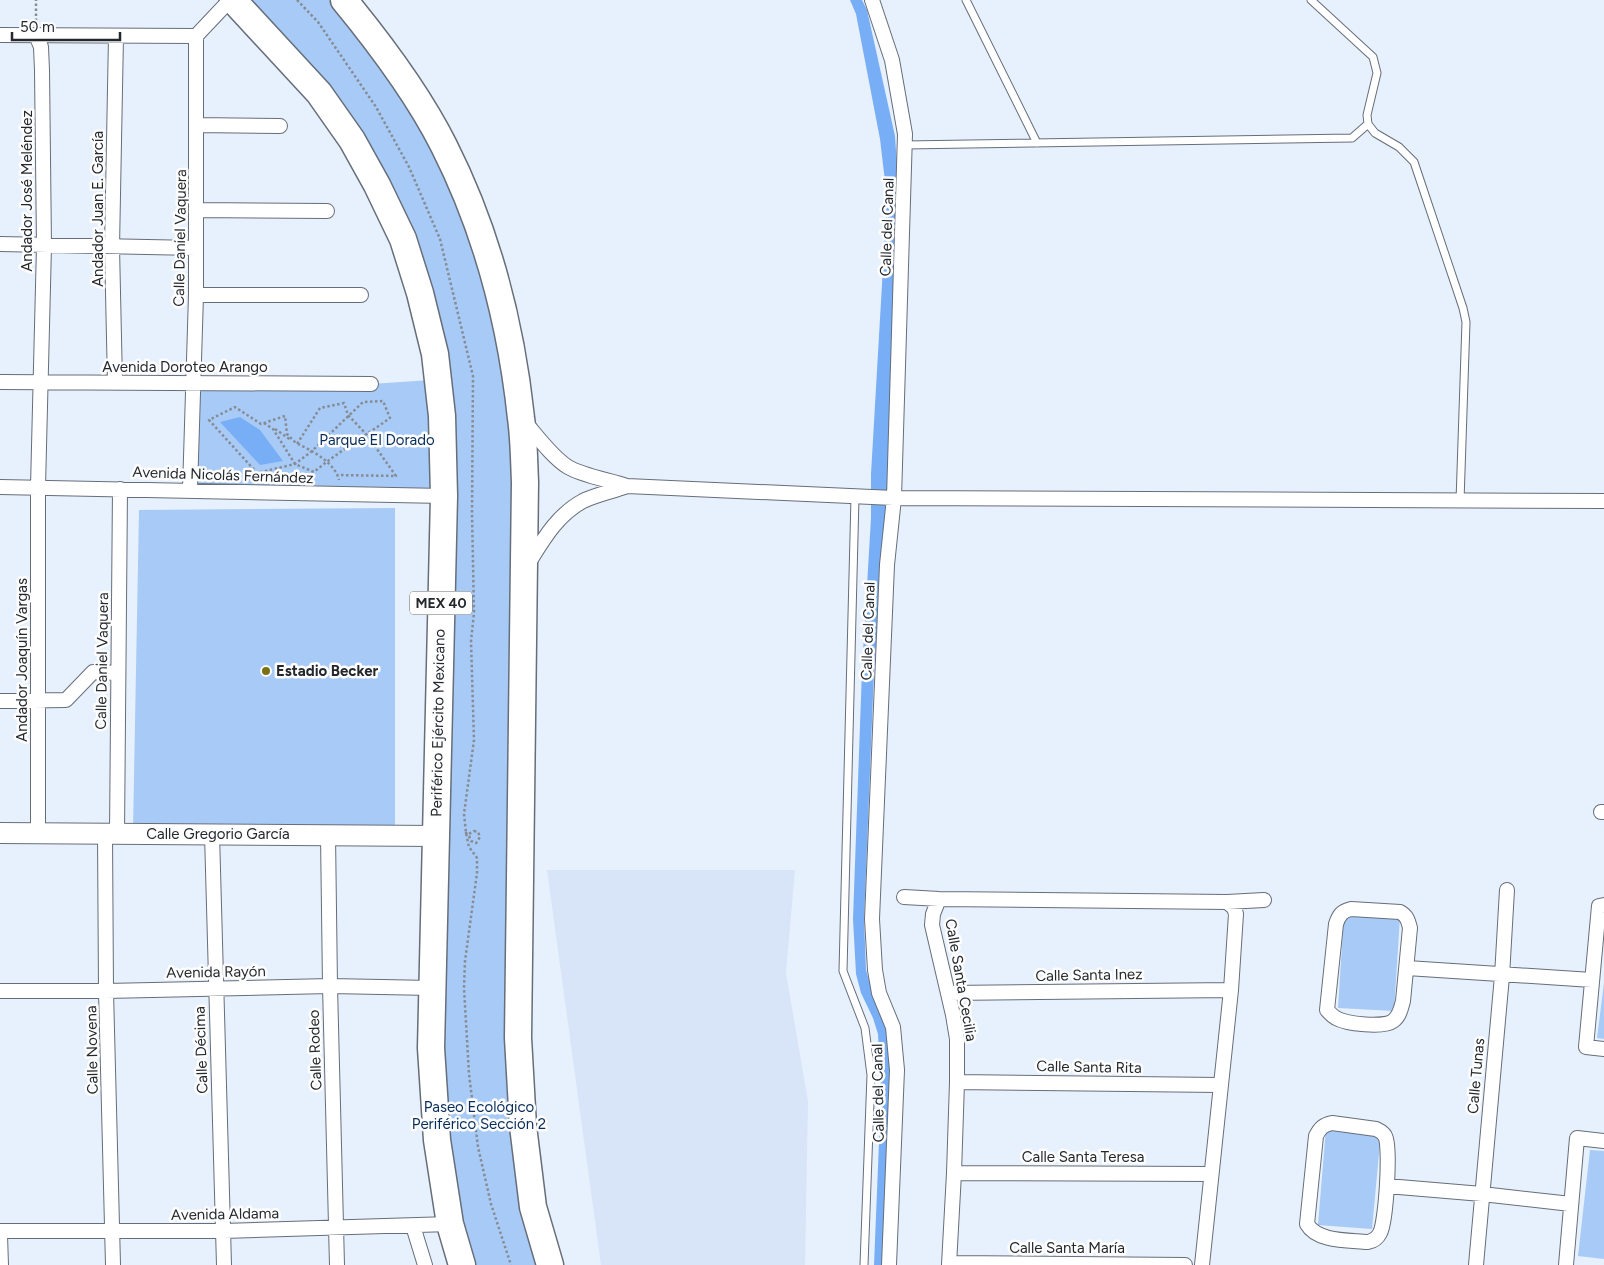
<svg xmlns="http://www.w3.org/2000/svg" width="1604" height="1265" font-family="Figtree,sans-serif">
  <style>
    .built { fill: #d8e5f8 }
    .green { fill: #a8caf7 }
    .water { fill: #78aef6 }
    .lines { fill: none; stroke-linecap: round; stroke-linejoin: round }
    .lane-casing { stroke: #666e79; stroke-width: 9 }
    .street-casing { stroke: #666e79; stroke-width: 16 }
    .secondary-casing { stroke: #666e79; stroke-width: 22 }
    .highway-casing { stroke: #666e79; stroke-width: 29 }
    .path { stroke: #858c94; stroke-width: 2.5; stroke-dasharray: 2.5 2.5; stroke-linecap: butt }
    .lane { stroke: #fff; stroke-width: 7 }
    .street { stroke: #fff; stroke-width: 14 }
    .secondary { stroke: #fff; stroke-width: 20 }
    .highway { stroke: #fff; stroke-width: 26 }
    .poi-dot { fill: #777214; stroke: #fdfdfd; stroke-width: 2 }
    .labels { text-anchor: middle; dominant-baseline: central; stroke-width: 5; stroke-linejoin: round; paint-order: stroke }
    .shield { fill: #fdfdfd; stroke: #65686b; stroke-width: 1 }
    .shield-label { font-size: 14px; font-weight: bold; fill: #24282c }
    .street-label { font-size: 15px; fill: #24282c; stroke: #fdfdfd }
    .park-label { font-size: 15px; fill: #082d59; stroke: #fdfdfd }
    .poi-label { font-size: 15px; font-weight: bold; fill: #24282c; stroke: #fdfdfd; text-anchor: start }
  </style>
  <rect width="100%" height="100%" fill="#e7f0fd"/>
  <path class="built" d="M547 870H795L786 973 808 1101 805 1265H601Z"/>
  <path class="green" d="M236 0H338L409 92 469 207 521 419 517 1052 547 1265H466L443 1164 432 332 360 147Z
    M431 380 437 495 190 490 194 383 371 384Z
    M395 508V836L133 831 139 510Z
    M1344 914 1400 917 1394 1011 1338 1008Z
    M1604 983V1039L1597 1038Z
    M1326 1128 1381 1132 1372 1229 1318 1225Z
    M1590 1150 1604 1151V1259L1578 1256Z"/>
  <path class="water" d="M850 0H862L867 10 895 136 899 194 888 476 874 671 864 920 866 970 870 984 883 1014 889 1034 892 1096 885 1265H874L881 1093 878 1034 873 1018 861 993 856 974 853 919 862 670 871 518V474L887 198 880 139 856 14Z
    M240 417 260 430 283 461 260 465 220 422Z"/>
  <g class="lines">
    <defs>
      <path id="lane" d="M966 0 1037 143
        M1311 0 1373 57 1377 73 1367 115 1368 124 1375 133 1399 147 1414 162 1463 308 1466 322 1460 501
        M905 145 1352 138 1368 124
        M855 497 843 971 865 1028 871 1075 864 1265"/>
      <path id="street" d="M872 0 892 60 905 134 894 498 887 565 872 919 875 970 879 993 893 1027 897 1070 889 1265
        M0 35 196 36
        M36 35 41 47 42 70 44 246 38 487V833
        M197 125 280 126
        M197 210 327 211
        M0 244 196 248
        M196 295H361
        M0 382 371 384
        M115 383 112 247 116 36
        M525 422C537 436 552 457 568 467 583 476 610 480 627 486L894 498 1604 501
        M0 487 444 496
        M190 490 196 295V36L230 0
        M528 564C543 540 557 515 583 501 595 495 614 491 627 486
        M0 701 66 700 93 672 118 673
        M1601 812H1604
        M105 834 106 991 113 1265
        M117 834 120 489
        M212 834 224 1265
        M328 835 330 986 337 1265
        M904 897 939 899 1227 902 1264 900
        M939 899 933 914 932 925 953 1015 957 1039V1082L954 1173 949 1265
        M1604 905 1599 906 1586 1047 1604 1049
        M1351 909 1400 912C1407 916 1408 920 1410 928L1403 1001C1401 1008 1400 1016 1393 1021 1384 1028 1346 1024 1336 1018 1332 1016 1330 1013 1327 1010L1336 924C1339 915 1342 911 1351 909Z
        M1407 968 1592 980
        M0 991H106L330 986 432 988
        M948 993 1231 990
        M957 1082 1220 1085
        M1332 1123 1376 1129C1380 1131 1383 1132 1385 1136 1391 1146 1386 1222 1380 1233 1377 1239 1373 1241 1368 1242 1349 1240 1317 1242 1307 1224L1316 1136C1320 1128 1323 1125 1332 1123Z
        M954 1173 1211 1174
        M1387 1186 1482 1194 1571 1204
        M413 1226 425 1265
        M0 1231H223L450 1224
        M0 1235 1 1265
        M949 1263 1185 1265
        M1202 1265 1231 990 1236 914 1234 908 1227 902
        M1476 1265 1502 976 1507 890
        M1566 1265 1577 1138 1604 1141"/>
      <path id="secondary" d="M0 833 436 836"/>
      <path id="highway" d="M233 0 319 93 352 140 377 185 403 239 420 293 435 354 442 416 444 496 431 1048 437 1140 450 1224 462 1265
        M344 0C381 45 418 94 444 146 487 231 511 324 521 418 524 439 524 461 525 482L518 1038 523 1126 533 1207 550 1265"/>
    </defs>
    <use href="#lane" class="lane-casing"/>
    <use href="#street" class="street-casing"/>
    <use href="#secondary" class="secondary-casing"/>
    <use href="#highway" class="highway-casing"/>
    <path class="path" d="M297 0 318 22 376 107 409 167 440 239 473 376 472 514 474 613 471 641 474 740 464 814 466 833 469 847 477 858V873L465 961 464 988 469 1074 478 1147 491 1204 511 1265
      M36 21V0
      M264 423 273 429 295 464 314 472C338 452 365 436 390 418L383 401 363 402 312 451 295 464 257 473 209 420 235 407 261 424 285 416 287 434 297 444 320 408 344 403 348 415 367 435 396 476 338 475
      M275 429 291 440
      M298 444C313 451 335 463 339 480
      M474 831 478 832 480 837 476 843 471 841 469 836 466 833 469 834Z"/>
    <use href="#lane" class="lane"/>
    <use href="#street" class="street"/>
    <use href="#secondary" class="secondary"/>
    <use href="#highway" class="highway"/>
  </g>
  <circle class="poi-dot" cx="266" cy="671" r="5"/>
  <g class="labels">
    <rect class="shield" x="410" y="591.5" width="62" height="23" rx="4"/>
    <g class="shield-label">
      <text x="441" y="603">MEX 40</text>
    </g>
    <g class="street-label">
      <text transform="translate(27 191) rotate(-90)">Andador José Meléndez</text>
      <text transform="translate(98 209) rotate(-90)">Andador Juan E. García</text>
      <text transform="translate(887 227) rotate(-88)">Calle del Canal</text>
      <text transform="translate(180 238) rotate(-89)">Calle Daniel Vaquera</text>
      <text x="185" y="367">Avenida Doroteo Arango</text>
      <text transform="translate(223 475) rotate(2)">Avenida Nicolás Fernández</text>
      <text transform="translate(868 631) rotate(-88)">Calle del Canal</text>
      <text transform="translate(22 660) rotate(-90)">Andador Joaquín Vargas</text>
      <text transform="translate(102 661) rotate(-89)">Calle Daniel Vaquera</text>
      <text transform="translate(438 723) rotate(-89)">Periférico Ejército Mexicano</text>
      <text x="218" y="834">Calle Gregorio García</text>
      <text transform="translate(216 972) rotate(-1)">Avenida Rayón</text>
      <text transform="translate(1089 975) rotate(-1)">Calle Santa Inez</text>
      <text transform="translate(961 980) rotate(80)">Calle Santa Cecilia</text>
      <text transform="translate(92 1050) rotate(-91)">Calle Novena</text>
      <text transform="translate(201 1050) rotate(-92)">Calle Décima</text>
      <text transform="translate(315 1050) rotate(-92)">Calle Rodeo</text>
      <text transform="translate(1089 1067) rotate(1)">Calle Santa Rita</text>
      <text transform="translate(1476 1076) rotate(-85)">Calle Tunas</text>
      <text transform="translate(878 1093) rotate(-91)">Calle del Canal</text>
      <text x="1083" y="1157">Calle Santa Teresa</text>
      <text transform="translate(225 1214) rotate(-1)">Avenida Aldama</text>
      <text x="1067" y="1248">Calle Santa María</text>
    </g>
    <g class="park-label">
      <text x="377" y="440">Parque El Dorado</text>
      <text x="479" y="1107">Paseo Ecológico<tspan x="479" dy="17">Periférico Sección 2</tspan></text>
    </g>
    <g class="poi-label">
      <text x="276" y="671">Estadio Becker</text>
    </g>
  </g>
  <path d="M12 32v8h108v-8" fill="none" stroke="#24282c" stroke-width="2.5"/>
  <text x="20" y="32" font-size="15" fill="#24282c" stroke="#fdfdfd" stroke-width="4" paint-order="stroke">50 m</text>
</svg>
